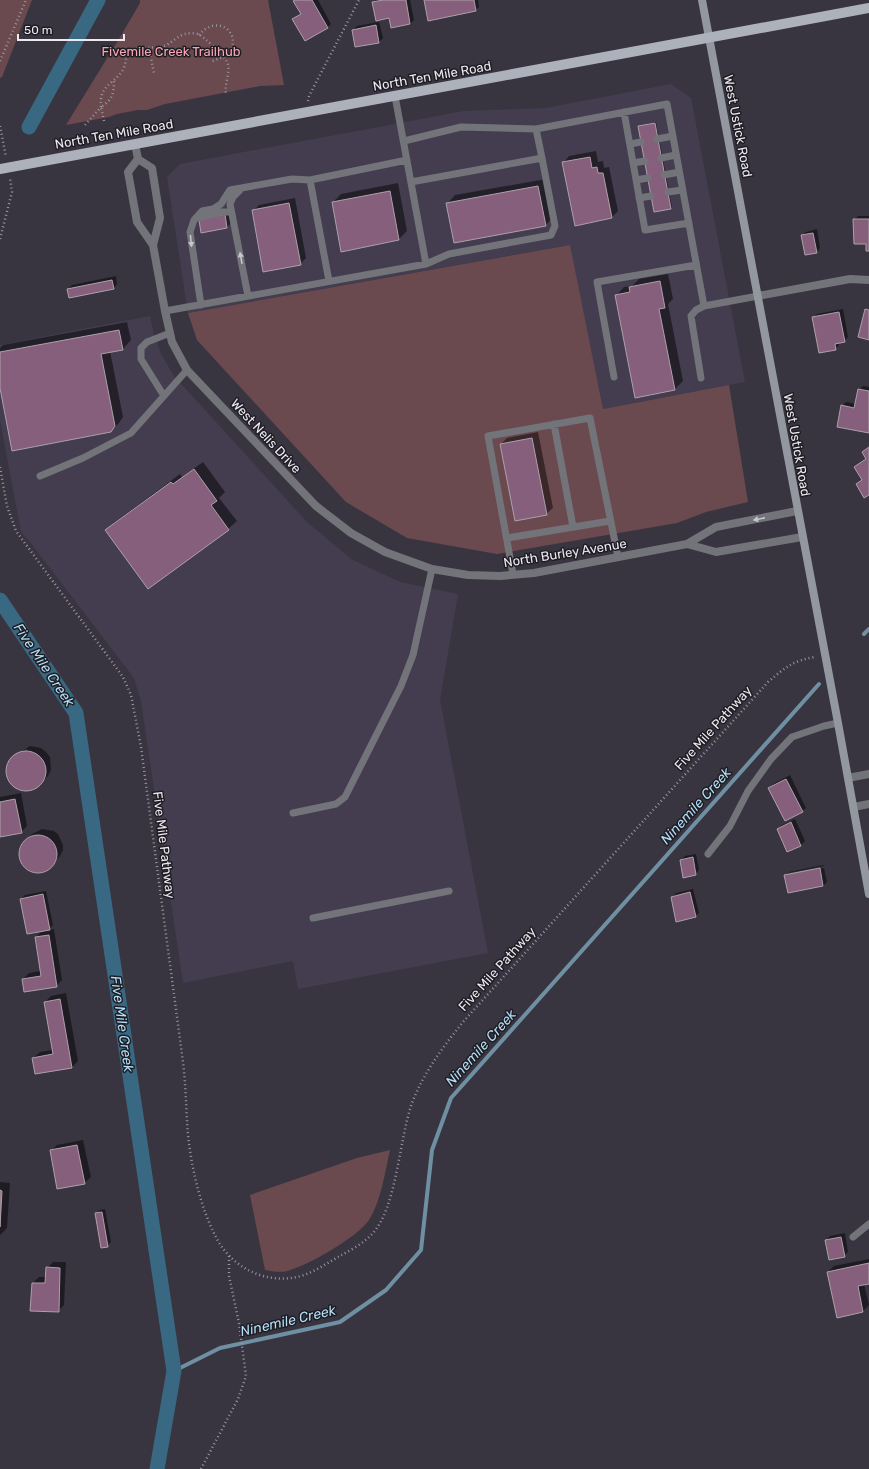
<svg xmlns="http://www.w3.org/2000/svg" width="869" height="1469" font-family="Rubik,sans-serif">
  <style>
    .built { fill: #433d4f }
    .green { fill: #6b4a4f }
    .shadow { fill: #0007 }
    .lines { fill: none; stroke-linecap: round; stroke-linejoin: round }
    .stream { stroke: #6f8fa3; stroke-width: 4 }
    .canal { stroke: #396982; stroke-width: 15 }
    .building { fill: #865f7d; stroke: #ada0aa }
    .path { stroke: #9a96a0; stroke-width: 2.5; stroke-dasharray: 1 3; stroke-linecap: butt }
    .lane { stroke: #72747a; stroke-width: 7 }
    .street { stroke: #72747a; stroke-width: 8 }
    .secondary { stroke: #9397a0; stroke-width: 8 }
    .primary { stroke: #acb1bc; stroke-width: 10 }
    .oneway { fill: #c7c6cd }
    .labels { text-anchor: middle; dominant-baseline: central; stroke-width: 3; stroke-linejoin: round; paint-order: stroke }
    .park-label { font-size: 13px; fill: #f7a7b3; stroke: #1f1d23 }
    .street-label { font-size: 13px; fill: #ece9f1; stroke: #1f1d23 }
    .water-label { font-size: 14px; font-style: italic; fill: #b2def7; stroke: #1f1d23 }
  </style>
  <rect width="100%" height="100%" fill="#393540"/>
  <path class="built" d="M671 84 691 98 745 382 603 409 569 245 188 313 167 177 180 164 464 111 546 108Z
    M150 316 154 335 161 354 174 376 307 522 351 559 400 582 458 594 440 700 488 953 298 989 293 961 183 983 141 701 134 678 27 538 21 532 0 420V345Z"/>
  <path class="green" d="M0 0H32L2 77 0 78Z
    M140 0H268L284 85 260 86 165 104 147 110H138L117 114 109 117 66 125 119 39 140 3Z
    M570 245 603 409 729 385 748 502 706 512 677 523 497 554 407 538 346 502 197 340 188 313Z
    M390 1150C385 1172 381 1201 369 1220 358 1237 307 1266 287 1271 280 1273 272 1271 265 1270L250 1195 357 1158Z"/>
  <path class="shadow" d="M296 0H318L331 24 327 28 293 19 301 13Z
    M376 0H410L414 20 410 24 392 27 390 17 373 2Z
    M425 0H478L479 7 475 10Z
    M379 22 383 38 379 42 353 30 357 26Z
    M656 122 672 207 670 209 639 126 641 125Z
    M596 151 598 162 603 161 604 168 609 167 618 211 612 217 563 163 569 156Z
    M546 179 553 217 545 226 447 204 455 195Z
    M398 183 407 231 399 239 333 202 341 194Z
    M295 198 306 258 300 264 253 211 259 205Z
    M229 211 231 223 227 227 202 232Z
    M858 216H869V250L867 243 854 220Z
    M817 229 820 248 817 252 802 235 806 232Z
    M668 274 673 299 668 304 683 381 675 389 636 396 616 296 624 287 632 286 639 279Z
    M116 276 117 284 114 288 68 289 72 285Z
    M843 309 848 337 844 341 839 342V345L835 349 813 318 817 314Z
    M127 322 131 340 123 349 110 351 123 417 119 423 111 431 0 383V348L3 345Z
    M863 386 869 387V432L842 406 846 402 856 404 859 390Z
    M538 432 553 508 546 514 501 444 507 438Z
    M203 462 225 492 219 498 237 521 228 529 107 530 115 522 180 474 182 477Z
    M30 746 41 748 46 752 50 757 51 770 48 776 37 787 31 789 25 790 19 788 13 785 10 780 8 768 13 758 16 755V757L28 750 27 749 18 754Z
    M790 775 806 808 802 811 769 788 773 784Z
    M21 793 27 826 21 832 0 836V797Z
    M795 819 805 841 801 845 787 850 778 829 782 825Z
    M42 829 54 831 58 834 63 845V850L60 856 50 868 44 871 38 872H32L26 869 22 864 19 852 21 846 32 834Z
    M696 854 699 870 695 874 681 860 685 856Z
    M823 865 824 866 788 873V875L824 868 827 882 823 886 785 876 789 872Z
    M693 889 699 913 695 916 672 897 676 893Z
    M46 891 53 925 48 930 54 929 62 980 56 986 23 979 29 973 41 971 36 937 43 930 21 899 25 895Z
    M66 993 78 1061 72 1067 33 1058 40 1052 53 1050 45 1002 51 996Z
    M83 1140 91 1177 84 1183 51 1151 57 1145Z
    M0 1182 10 1183 7 1228 0 1235Z
    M105 1209 111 1242 107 1246 96 1214 100 1210Z
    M845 1233 848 1252 844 1256 826 1240 830 1236Z
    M869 1259V1283L864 1284 869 1305 863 1311 828 1272 834 1266Z
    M53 1262H66L64 1305 58 1311 31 1310 33 1283 39 1277H47V1268Z"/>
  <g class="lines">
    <path class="stream" d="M864 634 869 629
      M174 1371 220 1348 340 1322 386 1290 421 1250 432 1150 451 1098 819 684"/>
    <path class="canal" d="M29 127 98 0
      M0 600 76 713 174 1371 157 1469"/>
  </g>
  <path class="building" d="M295 0H312L328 28 305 41 292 19 301 14 293 1Z
    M383 0H406L410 24 391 28 389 18 376 21 372 2Z
    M424 0H474L476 11 428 21Z
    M376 25 379 43 355 47 352 30Z
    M655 123 671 209 654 212 638 126Z
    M590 157 592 168 597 167 598 173H603L612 218 575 226 562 162Z
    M538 186 546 226 454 243 446 203Z
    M390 191 399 240 341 252 332 202Z
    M289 203 301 265 263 272 252 210Z
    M225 214 227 228 201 233 199 220Z
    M853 219H869V251H866V244H854Z
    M813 233 817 253 805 255 801 235Z
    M112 280 114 289 69 298 67 289Z
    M660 281 665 308 659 309 675 390 635 398 615 295 630 292 629 287Z
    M865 309 869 310V340L858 337Z
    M839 312 845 342 835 344 836 350 819 353 812 317Z
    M119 330 123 350 101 354 115 426 111 432 12 451 0 388V352Z
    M858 389 869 391V433L837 427 841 405 854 408Z
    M532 438 547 515 515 521 500 444Z
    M869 447V495L864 498 856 484 862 480 854 467 866 459 862 452Z
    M194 469 217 501 211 505 229 530 148 589 105 530 171 482 173 484Z
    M6 771a20 20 0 1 1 40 0a20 20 0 1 1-40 0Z
    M786 779 803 812 785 821 768 788Z
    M15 799 22 833 0 837V802Z
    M791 822 801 846 787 852 777 829Z
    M19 854a19 19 0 1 1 38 0a19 19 0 1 1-38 0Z
    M693 857 696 875 683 878 680 860Z
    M820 868 823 886 788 893 784 875Z
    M690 892 696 917 676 922 671 897Z
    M43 894 50 930 27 934 20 899Z
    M49 935 57 987 24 992 22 979 41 976 35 937Z
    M60 999 72 1068 35 1074 32 1058 53 1054 44 1002Z
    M77 1145 85 1184 57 1189 50 1150Z
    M0 1190 2 1191 0 1227Z
    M102 1212 108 1247 101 1248 95 1213Z
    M841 1237 845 1257 829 1260 825 1240Z
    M869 1263V1284L858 1286 863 1312 837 1318 827 1272Z
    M46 1267 60 1268 59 1312 30 1311 32 1283H45Z"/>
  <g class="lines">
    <path class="path" d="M199 35C217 13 244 33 228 55L210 62
      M149 48 154 73
      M0 61 26 0
      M308 101 309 96 359 0
      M104 121 101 107C112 100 114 94 114 81
      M85 125 101 107C99 85 112 86 122 71 126 66 125 59 128 53 137 46 152 49 164 46 172 43 177 36 185 34 189 33 194 33 198 34 203 36 227 58 228 64 230 75 224 84 226 95
      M0 126 6 157
      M0 239 12 192 10 178
      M0 467 7 506 16 531 123 677 131 695 141 747C155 852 169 957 183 1062 186 1086 186 1111 188 1135 192 1171 201 1210 218 1241 235 1270 269 1285 301 1276 314 1272 326 1264 338 1257 349 1251 363 1244 372 1234 397 1208 399 1139 412 1103 424 1072 443 1047 463 1022L768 682C786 667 792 661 815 657
      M201 1469 238 1399 246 1376 239 1323 229 1276V1255"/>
    <path class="lane" d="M624 112 645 230 689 223
      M536 129 667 104 704 306 758 296
      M657 139 673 136
      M404 141 461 127 536 129 542 158 411 182
      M630 144 641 142
      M661 158 676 155
      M633 163 645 161
      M664 175 679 172
      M310 180 407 160
      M636 180 648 178
      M241 189 233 197 230 204 248 296
      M668 192 682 190
      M639 198 651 196
      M198 218 222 212H231
      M426 264 449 254 551 235 555 226 542 158
      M201 305 190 232 194 220 202 211 213 209 221 204 230 190 292 179 310 180 329 281
      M165 311 426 264 395 96
      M614 377 597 282 696 265
      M701 378 691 316 696 310 704 306
      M164 396 141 359V348L147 342 170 333
      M554 424 573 527
      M40 476 83 458 131 433 187 370
      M507 538 610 521
      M513 574 488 436 590 418 618 557
      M293 813 336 804 345 797 401 686 413 655 432 569
      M708 854 730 826 748 791 771 759 792 737 824 726 838 723
      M313 918 449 891
      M853 1237 869 1224"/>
    <path class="street" d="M135 144 138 159
      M138 159 152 168 160 218 153 245 137 222 128 172Z
      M153 245 165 311 172 342 187 370 316 506 351 533 385 552 432 569 468 575 500 576 534 573 687 544
      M758 296 850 279 869 280
      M797 511 716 527 687 544 716 552 802 537
      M848 778 869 774
      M854 807 869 804"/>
    <path class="secondary" d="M702 0 838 723 869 894"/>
    <path class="primary" d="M0 169 869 8"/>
  </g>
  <defs><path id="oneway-solid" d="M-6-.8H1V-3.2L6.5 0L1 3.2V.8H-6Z"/></defs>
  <g class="oneway">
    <use href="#oneway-solid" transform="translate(191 241) rotate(84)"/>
    <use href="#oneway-solid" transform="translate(241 258) rotate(-100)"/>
    <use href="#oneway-solid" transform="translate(759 519) rotate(169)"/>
  </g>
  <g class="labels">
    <g class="park-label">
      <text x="171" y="51">Fivemile Creek Trailhub</text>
    </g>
    <g class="street-label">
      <text transform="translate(432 76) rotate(-10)">North Ten Mile Road</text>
      <text transform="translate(738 126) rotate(79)">West Ustick Road</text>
      <text transform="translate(114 134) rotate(-10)">North Ten Mile Road</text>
      <text transform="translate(266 436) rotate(47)">West Nelis Drive</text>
      <text transform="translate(797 445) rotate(80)">West Ustick Road</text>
      <text transform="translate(565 553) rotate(-9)">North Burley Avenue</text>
      <text transform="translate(713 728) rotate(-48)">Five Mile Pathway</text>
      <text transform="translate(164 845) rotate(83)">Five Mile Pathway</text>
      <text transform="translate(497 969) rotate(-48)">Five Mile Pathway</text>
    </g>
    <g class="water-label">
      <text transform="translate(44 665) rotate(56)">Five Mile Creek</text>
      <text transform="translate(696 806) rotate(-48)">Ninemile Creek</text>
      <text transform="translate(122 1024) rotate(82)">Five Mile Creek</text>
      <text transform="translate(481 1048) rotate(-48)">Ninemile Creek</text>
      <text transform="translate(288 1321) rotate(-13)">Ninemile Creek</text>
    </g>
  </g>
  <path d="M18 34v6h106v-6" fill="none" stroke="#ece9f1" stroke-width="2"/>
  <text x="24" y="34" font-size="12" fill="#ece9f1" stroke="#1f1d23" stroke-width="3" paint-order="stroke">50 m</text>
</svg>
